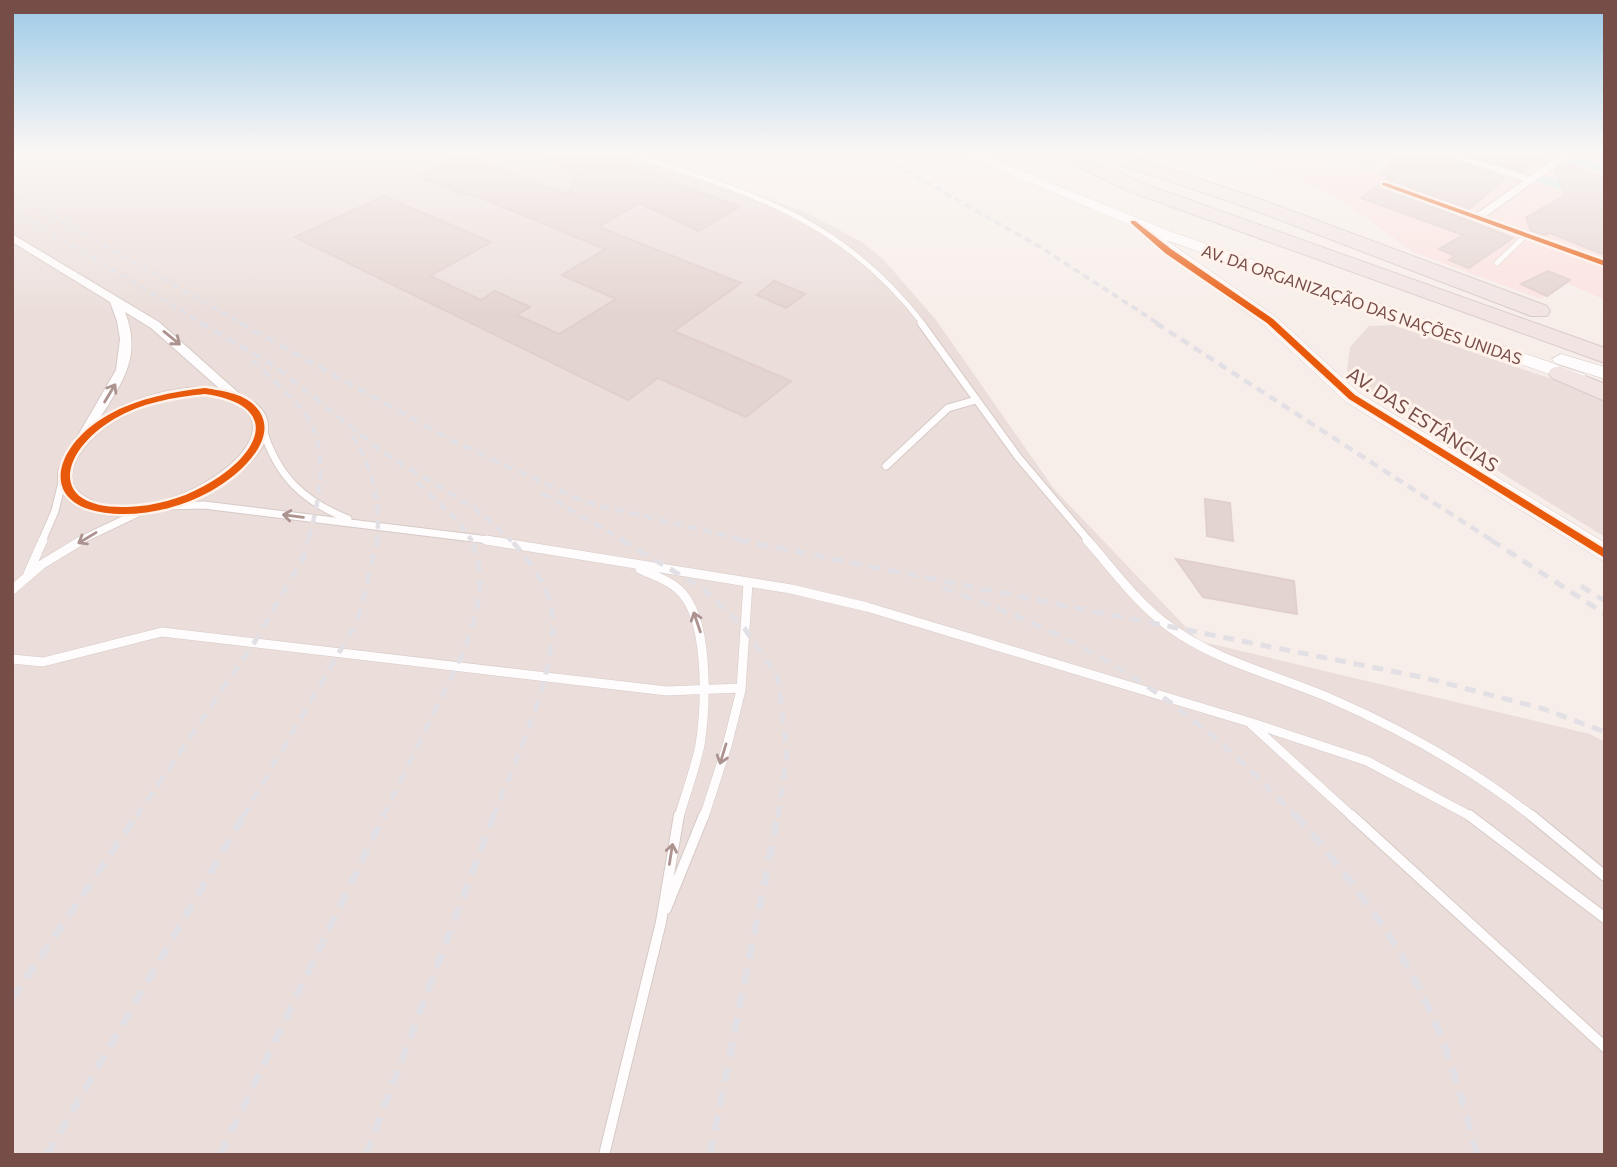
<svg xmlns="http://www.w3.org/2000/svg" width="1617" height="1167" font-family="Commissioner,sans-serif">
  <style>
    .commercial { fill: #fbe2df }
    .industrial { fill: #ebdeda }
    .green { fill: #e9edd3 }
    .lines { fill: none; stroke-linecap: round; stroke-linejoin: round }
    .canal { fill: #caeae5; fill-rule: evenodd }
    .building { fill: #e4d4d0; stroke: #e0cfcb; stroke-width: 2 }
    .lane-far3-casing { stroke: #d6cac6; stroke-width: 6 }
    .lane-far2-casing { stroke: #d6cac6; stroke-width: 9 }
    .lane-far1-casing { stroke: #d6cac6; stroke-width: 10 }
    .lane-casing { stroke: #d6cac6; stroke-width: 12 }
    .street-casing { stroke: #d6cac6; stroke-width: 2 }
    .secondary-casing { stroke: #d7c9c6; stroke-width: 1 }
    .highway-casing { stroke: #d9cbc8; stroke-width: 2 }
    .lane-far3 { stroke: #fefcfc; stroke-width: 5 }
    .lane-far2 { stroke: #fefcfc; stroke-width: 7 }
    .lane-far1 { stroke: #fefcfc; stroke-width: 9 }
    .lane { stroke: #fefcfc; stroke-width: 10 }
    .street { fill: #fefcfc; fill-rule: evenodd }
    .secondary { fill: #fefcfc; fill-rule: evenodd }
    .highway { fill: #f1e4e3; fill-rule: evenodd }
    .rail-far3 { stroke: #e3e0e5; stroke-width: 3.5; stroke-dasharray: 7 4.5; stroke-linecap: butt }
    .rail-far2 { stroke: #e3e0e5; stroke-width: 4.5; stroke-dasharray: 9 6; stroke-linecap: butt }
    .rail-far1 { stroke: #e3e0e5; stroke-width: 5; stroke-dasharray: 11 8; stroke-linecap: butt }
    .rail { stroke: #e3e0e5; stroke-width: 7; stroke-dasharray: 15 10; stroke-linecap: butt }
    .cycleway-casing { stroke: #fff2eb; stroke-width: 5 }
    .cycleway { fill: #e8590c; fill-rule: evenodd }
    .oneway { stroke: #ad9390 }
    .labels { text-anchor: middle; dominant-baseline: central; stroke-width: 6; stroke-linejoin: round; paint-order: stroke }
    .far-street-label { font-size: 16px; fill: #774d48; stroke: #fff2eb }
    .street-label { font-size: 19px; fill: #774d48; stroke: #fff2eb }
  </style>
  <rect width="100%" height="100%" fill="#f7eee9"/>
  <path class="commercial" d="M1230 153H1605V300L1567 283 1541 299 1413 252 1339 198Z"/>
  <path class="industrial" d="M12 153H643L803 211 862 242 884 260 936 320 1054 489 1199 641 1590 734 1605 742V1155H12Z
    M1393 325 1605 397V537L1360 386 1347 371 1350 347 1369 326Z"/>
  <path class="green" d="M1299 153H1400L1372 172Z"/>
  <g class="lines">
    <path class="canal" d="M1567 156 1605 165V172L1563 161 1561 159Z
      M1534 175H1542L1593 194 1587 198 1534 181Z"/>
  </g>
  <path class="building" d="M531 153H599L739 207 699 231 639 203 599 227 741 283 674 331 791 381 746 417 658 378 628 400 295 237 384 196 491 242 430 276 481 300 495 291 530 307 517 315 559 334 616 299 562 275 605 249 471 194 466 196 418 176 464 154 568 195 577 173Z
    M1400 153H1436L1505 178 1469 209 1387 179 1390 177 1379 174 1399 159Z
    M1462 153H1550L1524 172Z
    M1565 162 1605 178V255L1550 233 1544 235 1531 231 1526 218 1565 195 1555 170Z
    M1378 186 1460 217 1513 238 1469 268 1449 260 1455 256 1439 249 1463 235 1361 198Z
    M1548 271 1570 280 1547 296 1521 284Z
    M774 281 805 294 786 308 757 295Z
    M1205 499 1230 503 1233 541 1207 536Z
    M1176 559 1294 581 1297 614 1203 597Z"/>
  <g class="lines">
    <defs>
      <path id="lane-far3" d="M628 153C750 193 841 217 923 324
        M1497 263 1526 235"/>
      <path id="lane-far2" d="M921 323 1018 457 1089 541
        M263 430C278 477 303 501 348 519
        M886 466 948 408 976 400
        M165 506 204 505 497 541
        M42 541 55 511 63 478
        M79 541 142 511"/>
      <path id="lane-far1" d="M486 540 791 589 867 607 1249 722 1367 761 1472 817
        M1087 540C1112 568 1137 603 1167 625 1216 662 1277 675 1332 699 1403 730 1472 769 1533 817
        M640 569C652 575 669 580 678 589 710 616 706 706 700 745 695 769 686 793 679 817
        M28 574 43 540
        M12 590 41 565 82 540
        M12 659 43 662 162 632 667 691 741 688
        M1251 724 1353 817
        M704 817 727 746 741 690 748 583"/>
      <path id="lane" d="M1351 815 1605 1047
        M1469 815 1605 918
        M1531 815 1605 876
        M666 909 704 815
        M604 1155 661 922 679 815"/>
      <path id="street" d="M1439 153H1453L1529 176 1563 153H1574L1485 217 1605 260V267L1379 184 1387 182 1476 214 1523 181Z
        M12 234 159 322 241 395C334 436 164 548 79 507 63 499 55 485 59 468L116 370 120 339 117 321 110 302 12 242ZM125 312 151 328 220 389C181 383 133 397 100 418 123 381 142 356 125 312ZM205 395C347 417 135 558 74 487 69 474 73 463 81 452 109 412 159 400 205 395Z"/>
      <path id="secondary" d="M959 153H978L1172 232 1584 374 1587 378 1584 382H1572L1166 240 1276 317 1359 393 1605 543V562L1345 401 1264 325 1144 238 1141 235 1145 231Z
        M1561 354 1605 367V379L1555 363 1552 359Z"/>
      <path id="highway" d="M1050 153H1074L1145 184 1605 348V363L1131 192Z
        M1096 153H1122L1265 201 1547 306 1550 311 1547 316H1531L1251 209 1099 157Z
        M1560 366 1605 384V401L1552 378 1548 373 1552 368Z"/>
    </defs>
    <use href="#lane-far3" class="lane-far3-casing"/>
    <use href="#lane-far2" class="lane-far2-casing"/>
    <use href="#lane-far1" class="lane-far1-casing"/>
    <use href="#lane" class="lane-casing"/>
    <use href="#street" class="street-casing"/>
    <use href="#secondary" class="secondary-casing"/>
    <use href="#highway" class="highway-casing"/>
    <use href="#lane-far3" class="lane-far3"/>
    <use href="#lane-far2" class="lane-far2"/>
    <use href="#lane-far1" class="lane-far1"/>
    <use href="#lane" class="lane"/>
    <use href="#street" class="street"/>
    <use href="#secondary" class="secondary"/>
    <use href="#highway" class="highway"/>
    <path class="rail-far3" d="M875 153 1040 247 1159 324
      M12 193 243 324
      M12 210 204 324"/>
    <path class="rail-far2" d="M201 323 276 367 381 451 476 509 512 541
      M240 323 451 440 585 502 748 541
      M1156 323 1493 541
      M252 360C269 377 287 392 302 410 332 445 319 502 308 541
      M352 435C373 469 381 501 377 541
      M417 482 457 520 472 541
      M542 493 624 541"/>
    <path class="rail-far1" d="M621 540 704 589 745 629 778 678 787 754 778 817
      M739 540 1426 678 1544 709 1605 732
      M1491 540 1605 614
      M1581 586 1605 601
      M943 588C1089 638 1192 703 1296 817
      M136 817 254 643 303 558 308 540
      M243 817 358 620 377 540
      M383 817C399 783 416 750 432 716 457 664 498 598 471 540
      M493 817C514 762 565 659 550 602 543 578 527 558 511 540"/>
    <path class="rail" d="M1295 815C1348 874 1399 941 1431 1013 1452 1058 1464 1107 1477 1155
      M12 999 137 815
      M47 1155 244 815
      M220 1155 384 815
      M366 1155 494 815
      M710 1155 778 815"/>
    <defs>
      <path id="cycleway" d="M1382 183H1386L1605 261V266L1382 185Z
        M1131 221H1135L1171 249 1273 319 1355 395 1605 549V558L1349 399 1267 323 1165 253 1131 223Z
        M205 388C222 391 242 393 254 405 286 436 237 477 211 491 184 506 151 515 119 514 35 511 51 447 108 415 138 398 172 392 205 388ZM205 394C287 406 257 458 204 486 181 499 154 506 128 507 47 510 59 452 114 419 141 403 173 397 205 394Z"/>
    </defs>
    <use href="#cycleway" class="cycleway-casing"/>
    <use href="#cycleway" class="cycleway"/>
  </g>
  <defs><path id="oneway-shaft" d="M-6 0H5M1.5-3L5.5 0L1.5 3" fill="none" stroke-width="1.6" stroke-linecap="round" stroke-linejoin="round" transform="scale(1.75)"/></defs>
  <g class="oneway">
    <use href="#oneway-shaft" transform="translate(172 338) rotate(39)"/>
    <use href="#oneway-shaft" transform="translate(110 393) rotate(-59)"/>
    <use href="#oneway-shaft" transform="translate(293 516) rotate(-173)"/>
    <use href="#oneway-shaft" transform="translate(87 538) rotate(149)"/>
    <use href="#oneway-shaft" transform="translate(697 622) rotate(-109)"/>
    <use href="#oneway-shaft" transform="translate(723 754) rotate(107)"/>
    <use href="#oneway-shaft" transform="translate(671 854) rotate(-81)"/>
  </g>
  <linearGradient id="sky" x2="0" y2="1"><stop stop-color="#9ccae7"/><stop offset="0.48" stop-color="#fbf7f5"/><stop offset="1" stop-color="#fbf7f5" stop-opacity="0"/></linearGradient>
  <rect width="1617" height="316" fill="url(#sky)"/>
  <g class="labels">
    <g class="far-street-label">
      <text transform="translate(1362 304) rotate(19)">AV. DA ORGANIZAÇÃO DAS NAÇÕES UNIDAS</text>
    </g>
    <g class="street-label">
      <text transform="translate(1423 419) rotate(33)">AV. DAS ESTÂNCIAS</text>
    </g>
  </g>
  <rect width="1617" height="1167" fill="none" stroke="#774d48" stroke-width="28"/>
</svg>
